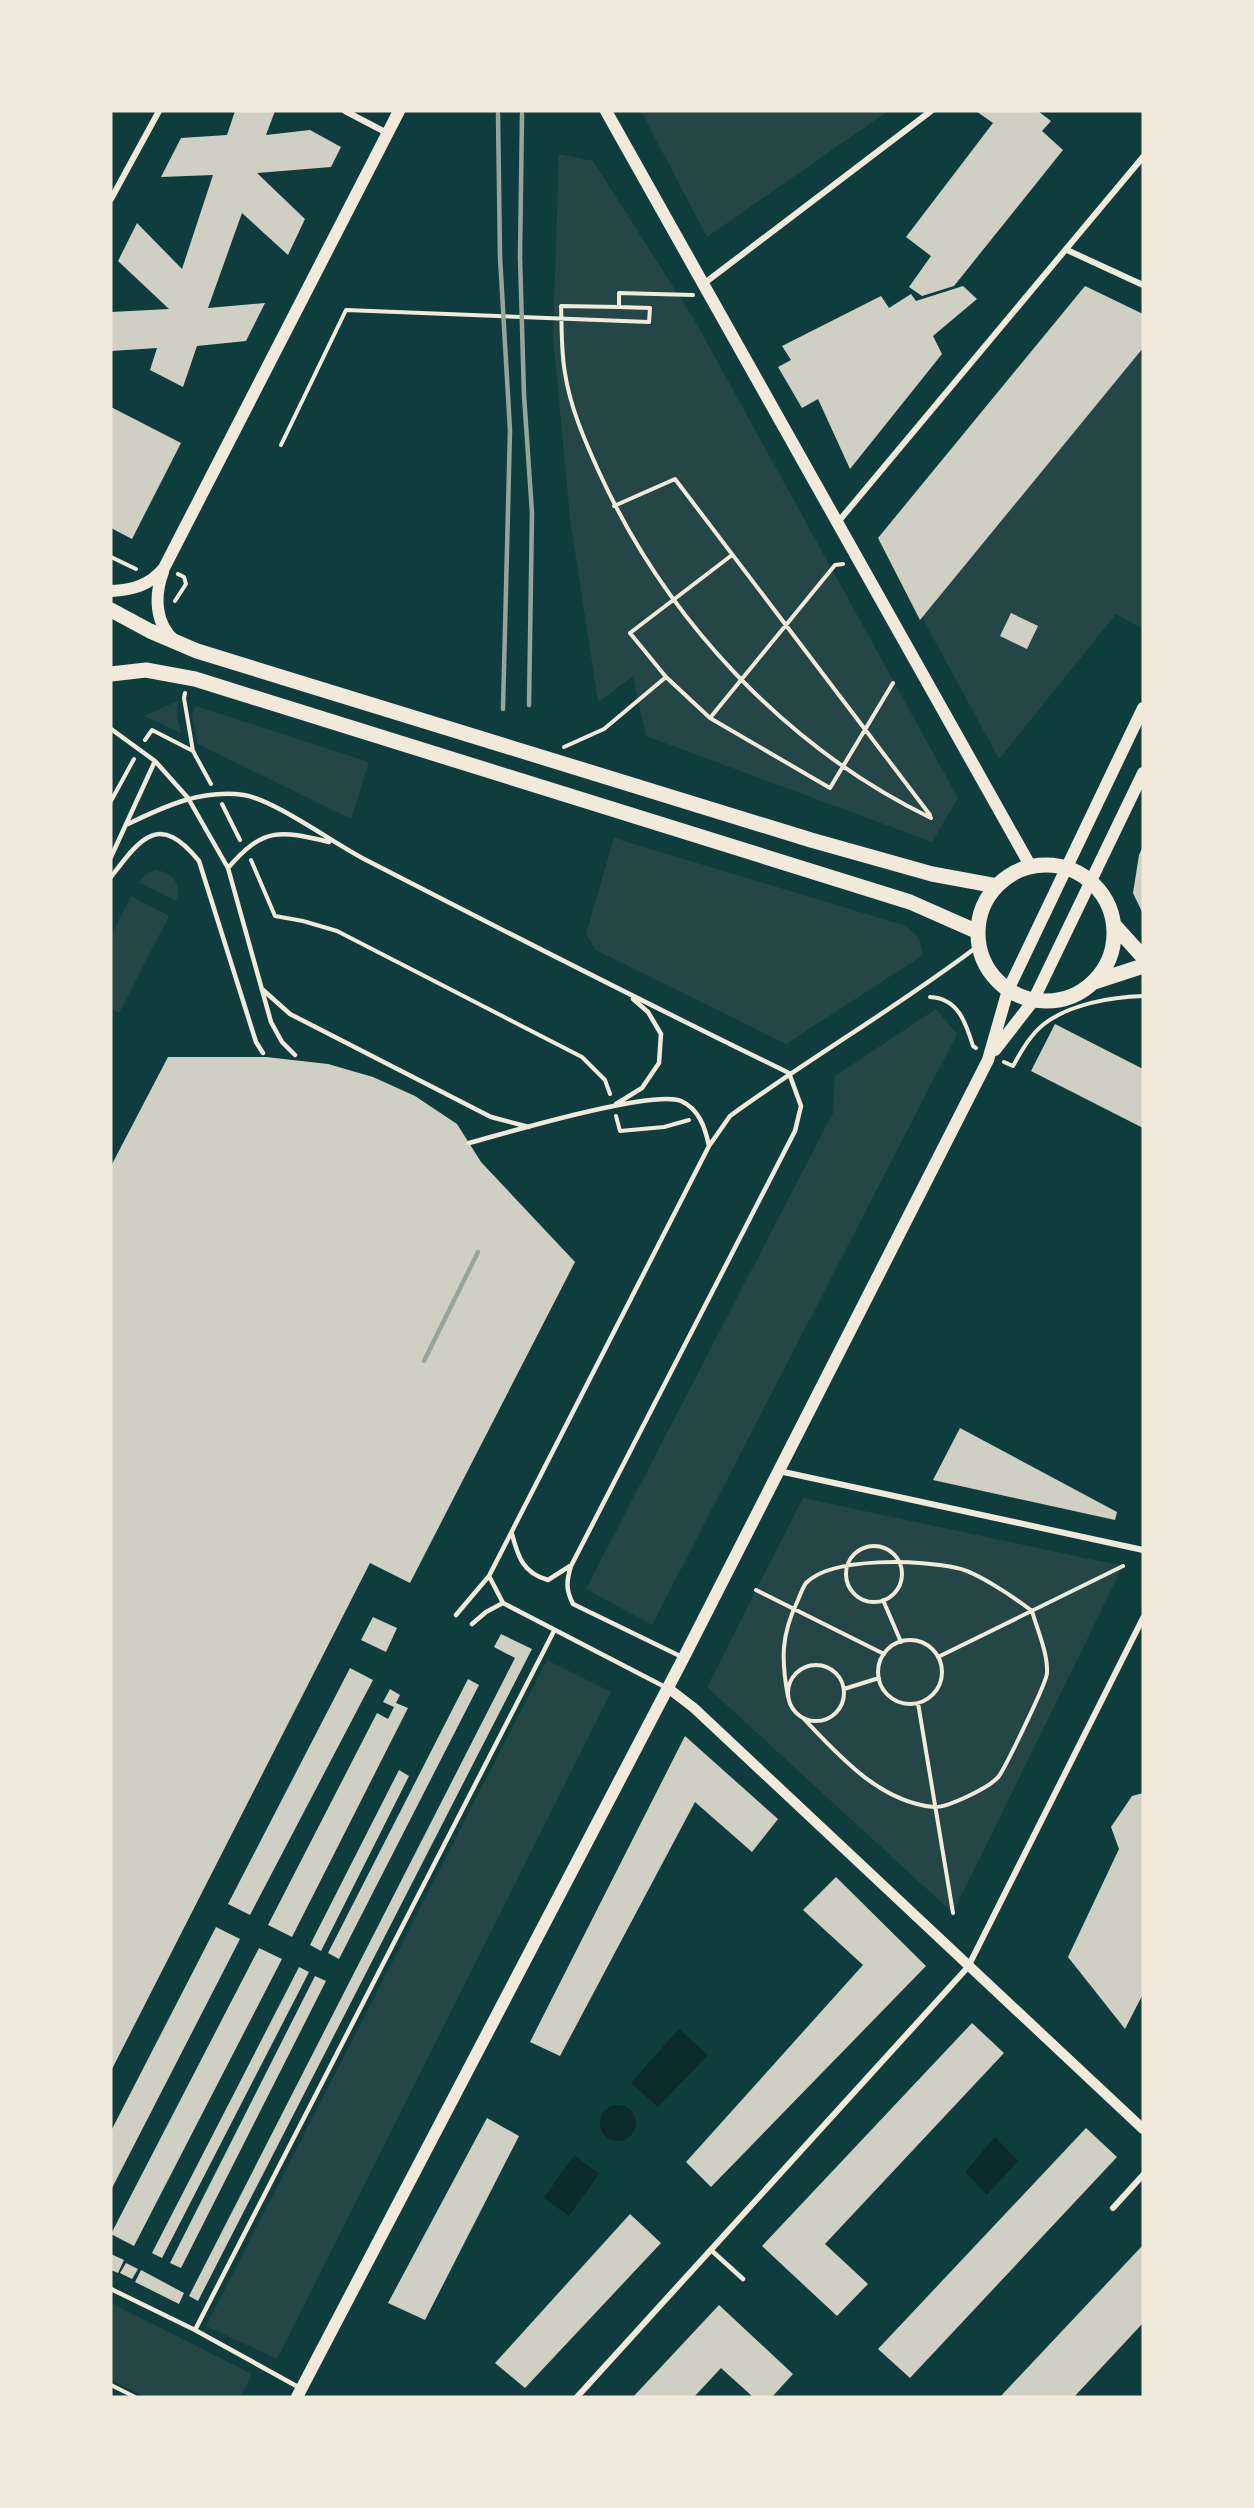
<svg xmlns="http://www.w3.org/2000/svg" width="1254" height="2508" font-family="Helvetica,sans-serif">
  <style>
    .green { fill: #244646 }
    .water { fill: #0a2a2b }
    .building { fill: #cfcfc3 }
    .lines { fill: none; stroke-linecap: round; stroke-linejoin: round }
    .path { stroke: #f1e9da; stroke-width: 4 }
    .service { stroke: #f1e9da; stroke-width: 4.5 }
    .minor { stroke: #f1e9da; stroke-width: 6 }
    .tertiary { stroke: #f1e9da; stroke-width: 10 }
    .secondary { stroke: #f1e9da; stroke-width: 12 }
    .primary { stroke: #f1e9da; stroke-width: 15 }
    .rail { stroke: #97a49c; stroke-width: 4.5 }
  </style>
  <rect width="100%" height="100%" fill="#0f3d3e"/>
  <path class="green" d="M641 111H888L707 237Z
    M559 154 593 161 695 321 958 798 932 842 646 736 633 676 598 702 570 518 553 335Z
    M1143 348V629L1116 614 999 759 922 617Z
    M178 701 177 716 181 733 144 716Z
    M196 706 369 762 351 819 198 744 192 714Z
    M614 838 906 926 919 938 923 955 786 1044 596 950 586 934Z
    M156 870C173 872 182 885 176 901L139 882 146 874Z
    M131 896 169 916 119 1013 111 1009V935Z
    M936 1009 957 1034 652 1625 586 1589 833 1113 835 1076Z
    M803 1498 1123 1566 953 1913 707 1687Z
    M547 1660 611 1692 277 2359 206 2326Z
    M111 2303 252 2374 240 2397H145L111 2380Z"/>
  <path class="water" d="M679 2029 708 2055 658 2107 631 2083Z
    M600 2123a18 18 0 1 1 36 0a18 18 0 1 1-36 0Z
    M995 2137 1018 2161 987 2195 965 2172Z
    M574 2155 599 2174 569 2216 544 2198Z"/>
  <path class="building" d="M235 111H275L266 135 310 130 341 147 331 167 257 173 305 219 288 255 242 213 208 308 265 303 246 341 197 346 183 387 150 370 157 348 111 351V312L169 309 118 261 137 223 182 269 213 175 161 177 181 138 227 135Z
    M976 111H1038L1051 121 1042 131 1063 150 954 286 922 296 909 287 931 256 906 237 993 123Z
    M963 286 977 299 933 336 942 354 850 469 818 399 802 408 778 367 791 360 782 346 881 296 889 308 911 294 916 301Z
    M1085 286 1143 314V348L920 620 878 538Z
    M111 407 181 443 132 539 111 528Z
    M1011 613 1038 626 1027 649 1000 636Z
    M1143 846V914L1133 893 1139 855Z
    M1055 1024 1143 1069V1128L1031 1071Z
    M168 1057H266L328 1064 373 1077 415 1096 457 1124 481 1162 575 1262 410 1583 370 1563 111 2071V1166Z
    M960 1428 1117 1512 1115 1520 933 1480Z
    M373 1617 397 1628 386 1652 361 1640Z
    M501 1634 532 1649 198 2301 189 2296 515 1658 494 1647Z
    M350 1668 373 1680 250 1915 228 1904Z
    M468 1679 479 1685 339 1959 328 1953Z
    M390 1689 400 1695 396 1703 408 1708 292 1937 268 1925 377 1713 388 1719 394 1707 383 1702Z
    M685 1736 778 1819 752 1852 695 1802 560 2056 530 2042Z
    M399 1770 409 1776 321 1951 310 1945Z
    M1143 1793V1994L1125 2029 1068 1957 1119 1849 1111 1827 1132 1796Z
    M836 1877 926 1966 711 2187 686 2162 863 1965 803 1910Z
    M216 1927 240 1939 111 2190V2131Z
    M259 1948 282 1959 134 2246 111 2234Z
    M299 1967 309 1972 162 2258 152 2253Z
    M315 1976 326 1981 181 2268 170 2263Z
    M972 2023 1004 2053 825 2244 868 2284 837 2316 762 2246Z
    M487 2118 519 2136 425 2320 388 2303Z
    M1086 2128 1117 2157 910 2378 878 2349Z
    M630 2214 661 2243 525 2388 495 2363Z
    M1143 2245V2323L1074 2397H1000Z
    M111 2254 124 2260 118 2273 111 2270Z
    M126 2263 138 2269 132 2279 120 2273Z
    M141 2270 184 2293 179 2304 135 2282Z
    M719 2305 793 2374 772 2397H753L721 2368 694 2397H633Z"/>
  <g class="lines">
    <path class="path" d="M693 295 619 293V307L561 306C562 328 561 351 565 373 570 407 585 441 599 472 666 619 785 747 931 818
      M281 445 346 310 649 322 650 308 619 307
      M614 506 675 479 930 815
      M732 555 630 633 666 677 710 718 830 788 893 683
      M111 557 136 569
      M175 601 186 584 184 577 178 574
      M185 693 184 698 193 751 211 784
      M710 718 835 565 843 564
      M145 740 152 730 193 751
      M564 747 604 729 666 677
      M111 801 134 759
      M222 804 240 840
      M251 860 275 916 303 921 337 931 582 1057 605 1080 610 1094
      M930 997C958 998 966 1023 973 1046L976 1048
      M1004 1062 1013 1066C1021 1052 1030 1035 1044 1024 1070 1004 1111 997 1143 996
      M616 1116 620 1131 664 1127 689 1120
      M846 1574a28 28 0 1 1 56 0a28 28 0 1 1-56 0Z
      M756 1590 884 1654
      M883 1600 901 1642
      M878 1672a32 32 0 1 1 64 0a32 32 0 1 1-64 0Z
      M938 1657 1123 1566
      M788 1693a28 28 0 1 1 56 0a28 28 0 1 1-56 0Z
      M844 1689 879 1678
      M788 1697C781 1659 781 1635 798 1600 800 1595 803 1587 806 1583 832 1556 923 1560 957 1568 977 1572 1015 1598 1032 1611 1037 1629 1048 1653 1047 1673 1047 1682 1006 1766 999 1776 991 1787 947 1808 934 1807 880 1802 839 1756 804 1719
      M918 1703 953 1913
      M111 2385 135 2397"/>
    <path class="service" d="M111 729 155 761 188 798 228 868 271 1022 282 1042 295 1055
      M128 824C165 806 202 789 244 795 275 800 336 845 368 861 508 933 647 1004 789 1073L801 1106 795 1131 571 1566C566 1582 566 1590 573 1604L682 1657
      M111 857 155 761
      M228 868C263 827 280 830 329 842
      M111 877C140 839 159 811 199 861L256 1042 263 1053
      M262 989 290 1014 491 1117 529 1127
      M616 1104 642 1088 659 1063 661 1034 648 1012 633 999
      M469 1143C506 1133 653 1089 681 1101 699 1109 705 1127 709 1146
      M512 1534C518 1557 523 1573 548 1580L570 1566
      M456 1615 489 1576
      M472 1624 486 1612 503 1603
      M667 1688 503 1603 489 1576 709 1146 730 1116C811 1057 898 1007 978 946
      M711 2250 743 2279
      M111 2289 195 2330 300 2388
      M195 2330 554 1631"/>
    <path class="minor" d="M345 111 387 133
      M111 199 159 111
      M1067 250 1143 285
      M702 285 931 111
      M838 522 1143 157
      M779 1471 1143 1550
      M1113 2208 1143 2175
      M577 2397 968 1967 1143 1618"/>
    <path class="tertiary" d="M668 1688 694 1708 1143 2129"/>
    <path class="secondary" d="M606 111 1031 867
      M163 572C154 596 155 624 175 641
      M111 591C133 590 150 585 164 568L399 111
      M995 1050 1033 1001 1143 773
      M297 2397 684 1657 988 1060 1008 990 1143 708"/>
    <path class="primary" d="M111 610 150 631 197 651 811 840 932 874 997 886
      M111 674 146 670 195 679 910 902 978 932
      M978 933a68 68 0 1 1 136 0a68 68 0 1 1-136 0Z
      M1115 926 1143 957
      M1094 982 1143 966"/>
    <path class="rail" d="M498 114 500 257 510 430 503 709
      M522 114 520 257 524 395 532 513 529 705
      M424 1361 478 1252"/>
  </g>
  <rect width="1254" height="2508" fill="none" stroke="#f1e9da" stroke-width="225"/>
</svg>
